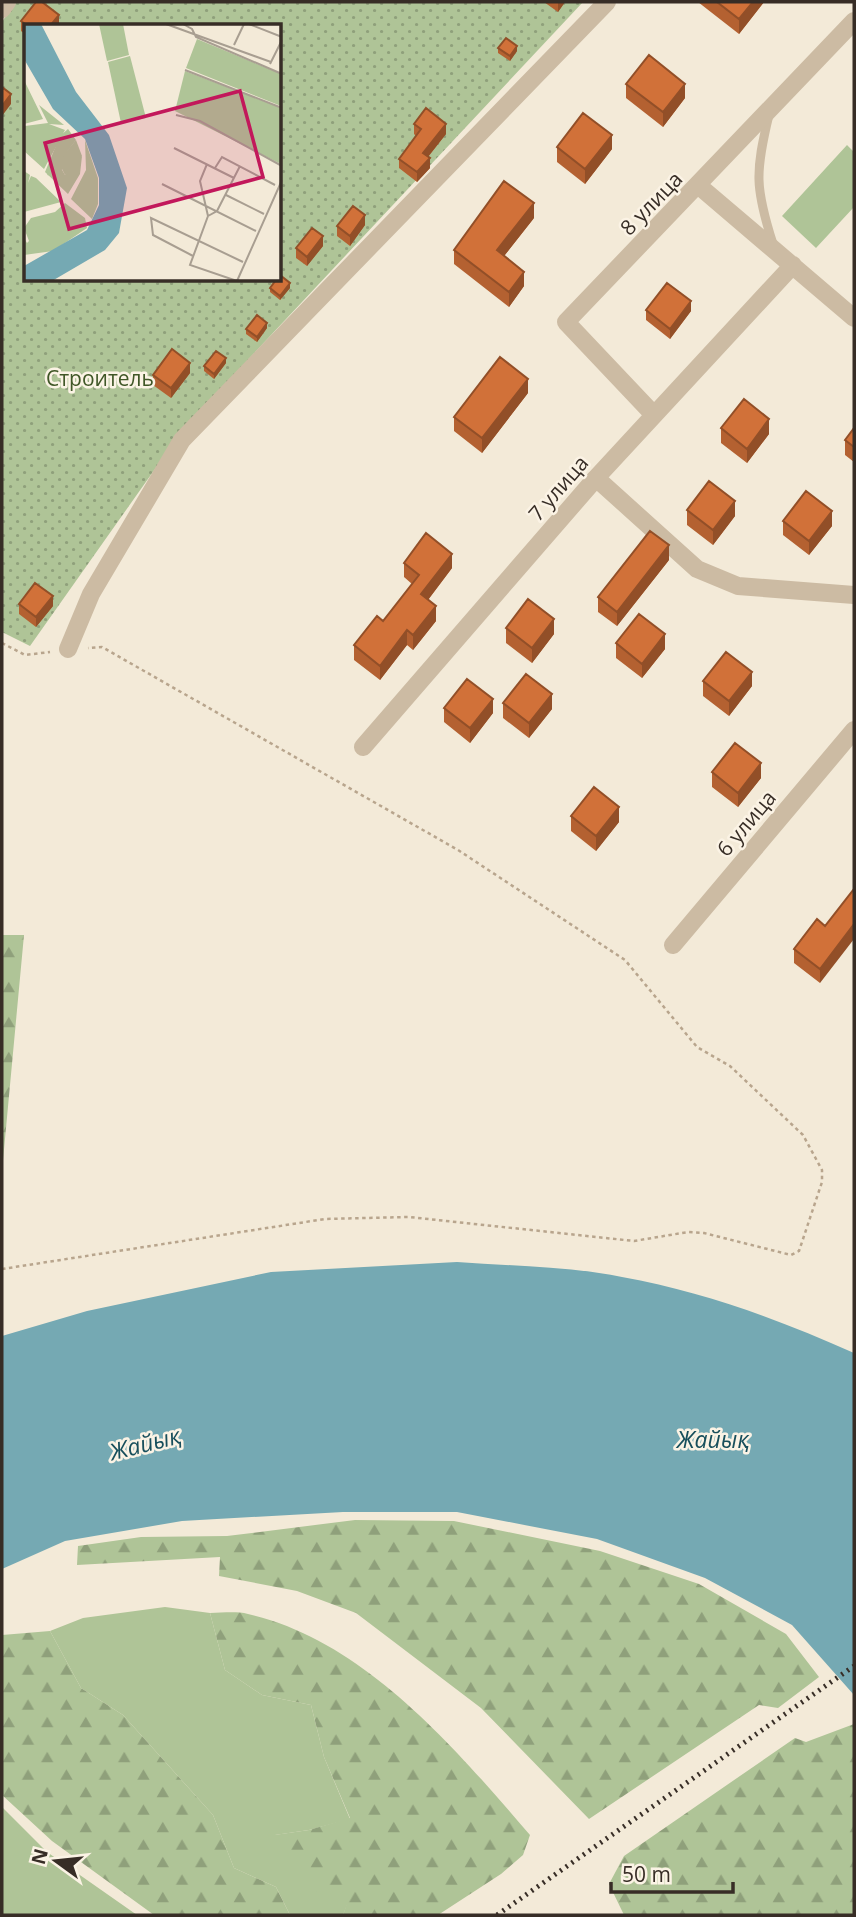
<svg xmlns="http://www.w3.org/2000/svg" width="856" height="1917" font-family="'Open Sans',sans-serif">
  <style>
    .grass { fill: #afc497 }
    .forest { fill: url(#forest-firs) }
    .park { fill: url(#park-dots); fill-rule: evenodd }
    .water { fill: #75a9b3 }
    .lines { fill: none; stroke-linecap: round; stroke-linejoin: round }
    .path { stroke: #b8a58d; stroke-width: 2.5; stroke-dasharray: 3.5 3.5; stroke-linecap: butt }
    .lane { stroke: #ccbba3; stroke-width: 9 }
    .street { stroke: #ccbba3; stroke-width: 18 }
    .rail { stroke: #372d26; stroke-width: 5; stroke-dasharray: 2 5; stroke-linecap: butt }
    .wall { fill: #b46131 }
    .shaded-wall { fill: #924f28 }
    .building { fill: #d17139; stroke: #924f28; stroke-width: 2 }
    .labels { text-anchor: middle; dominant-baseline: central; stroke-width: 5; stroke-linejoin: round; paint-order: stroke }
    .street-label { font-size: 21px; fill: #372d26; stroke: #fbf3e5 }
    .park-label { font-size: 21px; fill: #405727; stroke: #fbf3e5 }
    .water-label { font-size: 23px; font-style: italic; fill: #184f5c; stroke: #fbf3e5 }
    .inset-road { fill: none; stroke: #a89e91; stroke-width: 2 }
    .view { fill: #c2185b; fill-opacity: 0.15; stroke: #c2185b; stroke-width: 3.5 }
    .inset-edge { fill: none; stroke: #372d26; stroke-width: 3.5 }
  </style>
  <defs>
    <pattern id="forest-firs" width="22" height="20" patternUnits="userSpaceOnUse" patternTransform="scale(1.75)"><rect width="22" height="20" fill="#afc497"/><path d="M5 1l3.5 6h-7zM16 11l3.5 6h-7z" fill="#8fa07b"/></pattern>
    <pattern id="park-dots" width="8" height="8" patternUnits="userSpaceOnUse" patternTransform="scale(1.75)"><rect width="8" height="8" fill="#afc497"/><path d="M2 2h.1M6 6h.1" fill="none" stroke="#8fa07b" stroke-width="1.8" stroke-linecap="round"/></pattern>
  </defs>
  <rect width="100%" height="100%" fill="#f3ead8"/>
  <path class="grass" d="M847 145 854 152V207L816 248 782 216Z
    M165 1607 210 1613 225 1670 262 1695 311 1705 324 1757 350 1819 309 1830 275 1835 349 1900 343 1915H290L276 1887 234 1868 213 1815 123 1715 81 1688 50 1631 83 1618Z
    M2 1807 47 1852 137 1915H2Z"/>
  <path class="forest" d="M2 935H24L2 1171Z
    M355 1520 454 1521 600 1551 699 1584 786 1634 819 1677 778 1708 759 1705 589 1819 481 1708 356 1613 297 1591 219 1576 220 1557 77 1565 78 1546 141 1537 227 1536Z
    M210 1613C222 1613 236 1611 248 1614 364 1640 456 1749 530 1835L523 1855 501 1874 438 1915H343L348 1900 308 1889 274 1835 309 1830 350 1818 324 1757 311 1705 262 1695 225 1670Z
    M50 1631 81 1688 123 1715 213 1815 234 1868 276 1887 290 1915H154L52 1841 2 1795V1635Z
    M854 1724V1915H624L609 1884 624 1856 795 1738 806 1742Z"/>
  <path class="park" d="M16 2H583L184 428 30 646 2 632V22ZM26 26H280V280H26Z"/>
  <path class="water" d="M457 1262C511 1266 568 1266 622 1277 704 1292 778 1319 854 1353V1695L792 1625 705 1578 597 1539 457 1512H343L182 1521 65 1541 2 1569V1336L87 1311 271 1272Z"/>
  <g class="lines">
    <path class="path" d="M2 643 25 655 50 652
      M2 1269 325 1219 409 1217 634 1241 688 1232 704 1233 791 1255 799 1251 822 1182V1170L803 1135 730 1066 697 1047 625 960 458 850 102 647 88 648"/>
    <path class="lane" d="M769 115C755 172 755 188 773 244"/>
    <path class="street" d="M2 9 7 2
      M699 186 854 318
      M654 415 566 322 854 21
      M596 478 697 569 738 586 854 595
      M68 649 91 594 182 440 607 2
      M363 747 596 478 793 265
      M673 945 854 730"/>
    <path class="rail" d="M497 1915 854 1666"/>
  </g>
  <path class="wall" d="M544 2H565L558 12Z
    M698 2H764L739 34Z
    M21 21 59 25 58 26H26V35L21 31Z
    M498 48 517 51 510 61 498 53Z
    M626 84 685 98 663 127 626 98Z
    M414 124 446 134 428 157 430 168 417 182 399 168V159L416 136 414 134Z
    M557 147 612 149 585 184 557 162Z
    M534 218 504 256 524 286 509 307 454 264V250Z
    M365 225 350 246 337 236V226Z
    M323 246 307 266 296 258V248Z
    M270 288H290L280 300 270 292Z
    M646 310 691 311 670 339 646 320Z
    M267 328 257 342 246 334V329Z
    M226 363 214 379 204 371V366Z
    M190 373 171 398 153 385V375Z
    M528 393 482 453 454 431V417Z
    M721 428 769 434 747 463 721 443Z
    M854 428V462L845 455V440Z
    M687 510 735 516 713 545 687 525Z
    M783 521 832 526 809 555 783 535Z
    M669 560 617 626 598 612V597Z
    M404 563 452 568 428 600 436 621 413 650 407 645 380 680 354 660V645L383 621 412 584 404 577Z
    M19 604 53 606 36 627 19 614Z
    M506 628 554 634 532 663 506 643Z
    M616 643 665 649 642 678 616 658Z
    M703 681 752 686 729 716 703 696Z
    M503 703 552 709 529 738 503 718Z
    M444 708 493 713 470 743 444 722Z
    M712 772 761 778 738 807 712 787Z
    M571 816 619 822 596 851 571 831Z
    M825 926 820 983 794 963V949Z"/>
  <path class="shaded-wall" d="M558 2H565L558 12Z
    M753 2H764L739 34V19Z
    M59 15V25L58 26H50Z
    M517 46V51L510 61V56Z
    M685 84V98L663 127V112Z
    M11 94V104L2 116V106Z
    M446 124V134L423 163V153Z
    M612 135V149L585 184V169Z
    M430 158V168L417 182V172Z
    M534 203V218L497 265V250Z
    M365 215V225L350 246V236Z
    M323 236V246L307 266V257Z
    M524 272V286L509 307V292Z
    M290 283V288L280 300V296Z
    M691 301V311L670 339V329Z
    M267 323V328L257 342V337Z
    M226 358V363L214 379V374Z
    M190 363V373L171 398V388Z
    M528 379V393L482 453V438Z
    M769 419V434L747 463V449Z
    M735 501V516L713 545V530Z
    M832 511V526L809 555V541Z
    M669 545V560L617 626V612Z
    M452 554V568L421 609V594Z
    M53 596V606L36 627V617Z
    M436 606V621L413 650V635Z
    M554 619V634L532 663V648Z
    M407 630V645L380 680V666Z
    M665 634V649L642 678V664Z
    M752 672V686L729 716V701Z
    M552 694V709L529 738V723Z
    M493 699V713L470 743V728Z
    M761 763V778L738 807V793Z
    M619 807V822L596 851V836Z
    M854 924V939L820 983V969Z"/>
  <path class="building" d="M36 2H42L59 15 50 26H28L21 21Z
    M717 2H753L739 19Z
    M506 38 517 46 510 56 498 48Z
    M649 55 685 84 663 112 626 84Z
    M2 87 11 94 2 106Z
    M426 108 446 124 423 153 430 158 417 172 399 159 421 129 414 124Z
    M583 113 612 135 585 169 557 147Z
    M504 181 534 203 497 250 524 272 509 292 454 250Z
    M353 206 365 215 350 236 337 226Z
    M312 228 323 236 307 257 296 248Z
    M280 275 290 283 280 296 270 288 276 280H280Z
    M667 283 691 301 670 329 646 310Z
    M257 315 267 323 257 337 246 329Z
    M172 349 190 363 171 388 153 375Z
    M216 351 226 358 214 374 204 366Z
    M500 357 528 379 482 438 454 417Z
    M744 399 769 419 747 449 721 428Z
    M854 428V447L845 440Z
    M709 481 735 501 713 530 687 510Z
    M806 491 832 511 809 541 783 521Z
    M650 531 669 545 617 612 598 597Z
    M426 533 452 554 421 594 436 606 413 635 407 630 380 666 354 645 377 616 383 621 419 575 404 563Z
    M35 583 53 596 36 617 19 604Z
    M528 599 554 619 532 648 506 628Z
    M639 614 665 634 642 664 616 643Z
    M726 652 752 672 729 701 703 681Z
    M526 674 552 694 529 723 503 703Z
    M467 679 493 699 470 728 444 708Z
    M735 743 761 763 738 793 712 772Z
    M594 787 619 807 596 836 571 816Z
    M854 889V924L820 969 794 949 817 919 825 926Z"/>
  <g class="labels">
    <g class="street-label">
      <text transform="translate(651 203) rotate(-46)">8 улица</text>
      <text transform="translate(558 488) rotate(-49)">7 улица</text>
      <text transform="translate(746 823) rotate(-50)">6 улица</text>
    </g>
    <g class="park-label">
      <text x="100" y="378">Строитель</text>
    </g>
    <g class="water-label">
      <text x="713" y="1439">Жайық</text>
      <text transform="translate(145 1443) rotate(-14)">Жайық</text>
    </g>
  </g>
  <g transform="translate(24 24)">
    <rect width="257" height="257" fill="#f3ead8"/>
    <path d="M0 56 19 95 0 100ZM15 81 40 101 25 100 41 106 20 145 0 127 1 102 24 99ZM52 116 58 132 51 144 41 151 38 145 33 153 23 151ZM0 147 6 151 4 159 7 152 12 154 37 178 0 188Z" fill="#afc497"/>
    <path d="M75 0H99L105 31 83 37ZM106 32 122 94 97 99 84 38ZM44 105 52 116 26 150 32 153 37 144 41 151 58 132 56 150 44 170 21 148 36 112ZM61 116 74 154V180L68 195 47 175 62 146ZM41 179 61 194 63 204 29 227 0 231V214L3 219 5 217 0 204 7 194 31 188Z" fill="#afc497"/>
    <path d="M173 15 257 50V82L162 44ZM161 47 257 84V140L151 87Z" fill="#afc497"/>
    <path d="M0 0H17L52 68 85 111 103 164 95 209 81 226 28 257H0V242L63 206 75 181V154L61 115 29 85 0 35Z" fill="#75a9b3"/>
    <path class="inset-road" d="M142 0 247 38M159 0 168 5 172 13 258 50M225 0 258 13M210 21 220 0M246 40 258 16M161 46 258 84M152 91 176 97 258 142M150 124 210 154M183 140 176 157 184 192 166 241 213 257M191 144 198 133 251 161M138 160 232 207M202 171 240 190M184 192 193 187 216 142M169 232 129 211 127 194 219 238M213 257 258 156"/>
    <path class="view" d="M216 67 239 153 45 205 21 119Z"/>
    <rect width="257" height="257" class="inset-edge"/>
  </g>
  <rect width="856" height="1917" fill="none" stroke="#372d26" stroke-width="7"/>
  <g transform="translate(56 1861) rotate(285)" stroke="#fbf3e5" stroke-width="5" paint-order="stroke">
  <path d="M0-5L12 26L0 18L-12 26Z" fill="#372d26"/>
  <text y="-10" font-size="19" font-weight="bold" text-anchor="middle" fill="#372d26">N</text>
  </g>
  <path d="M611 1882v10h122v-10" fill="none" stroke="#372d26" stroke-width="3.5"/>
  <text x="622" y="1882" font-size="21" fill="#372d26" stroke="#fbf3e5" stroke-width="5" paint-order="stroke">50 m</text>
</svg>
